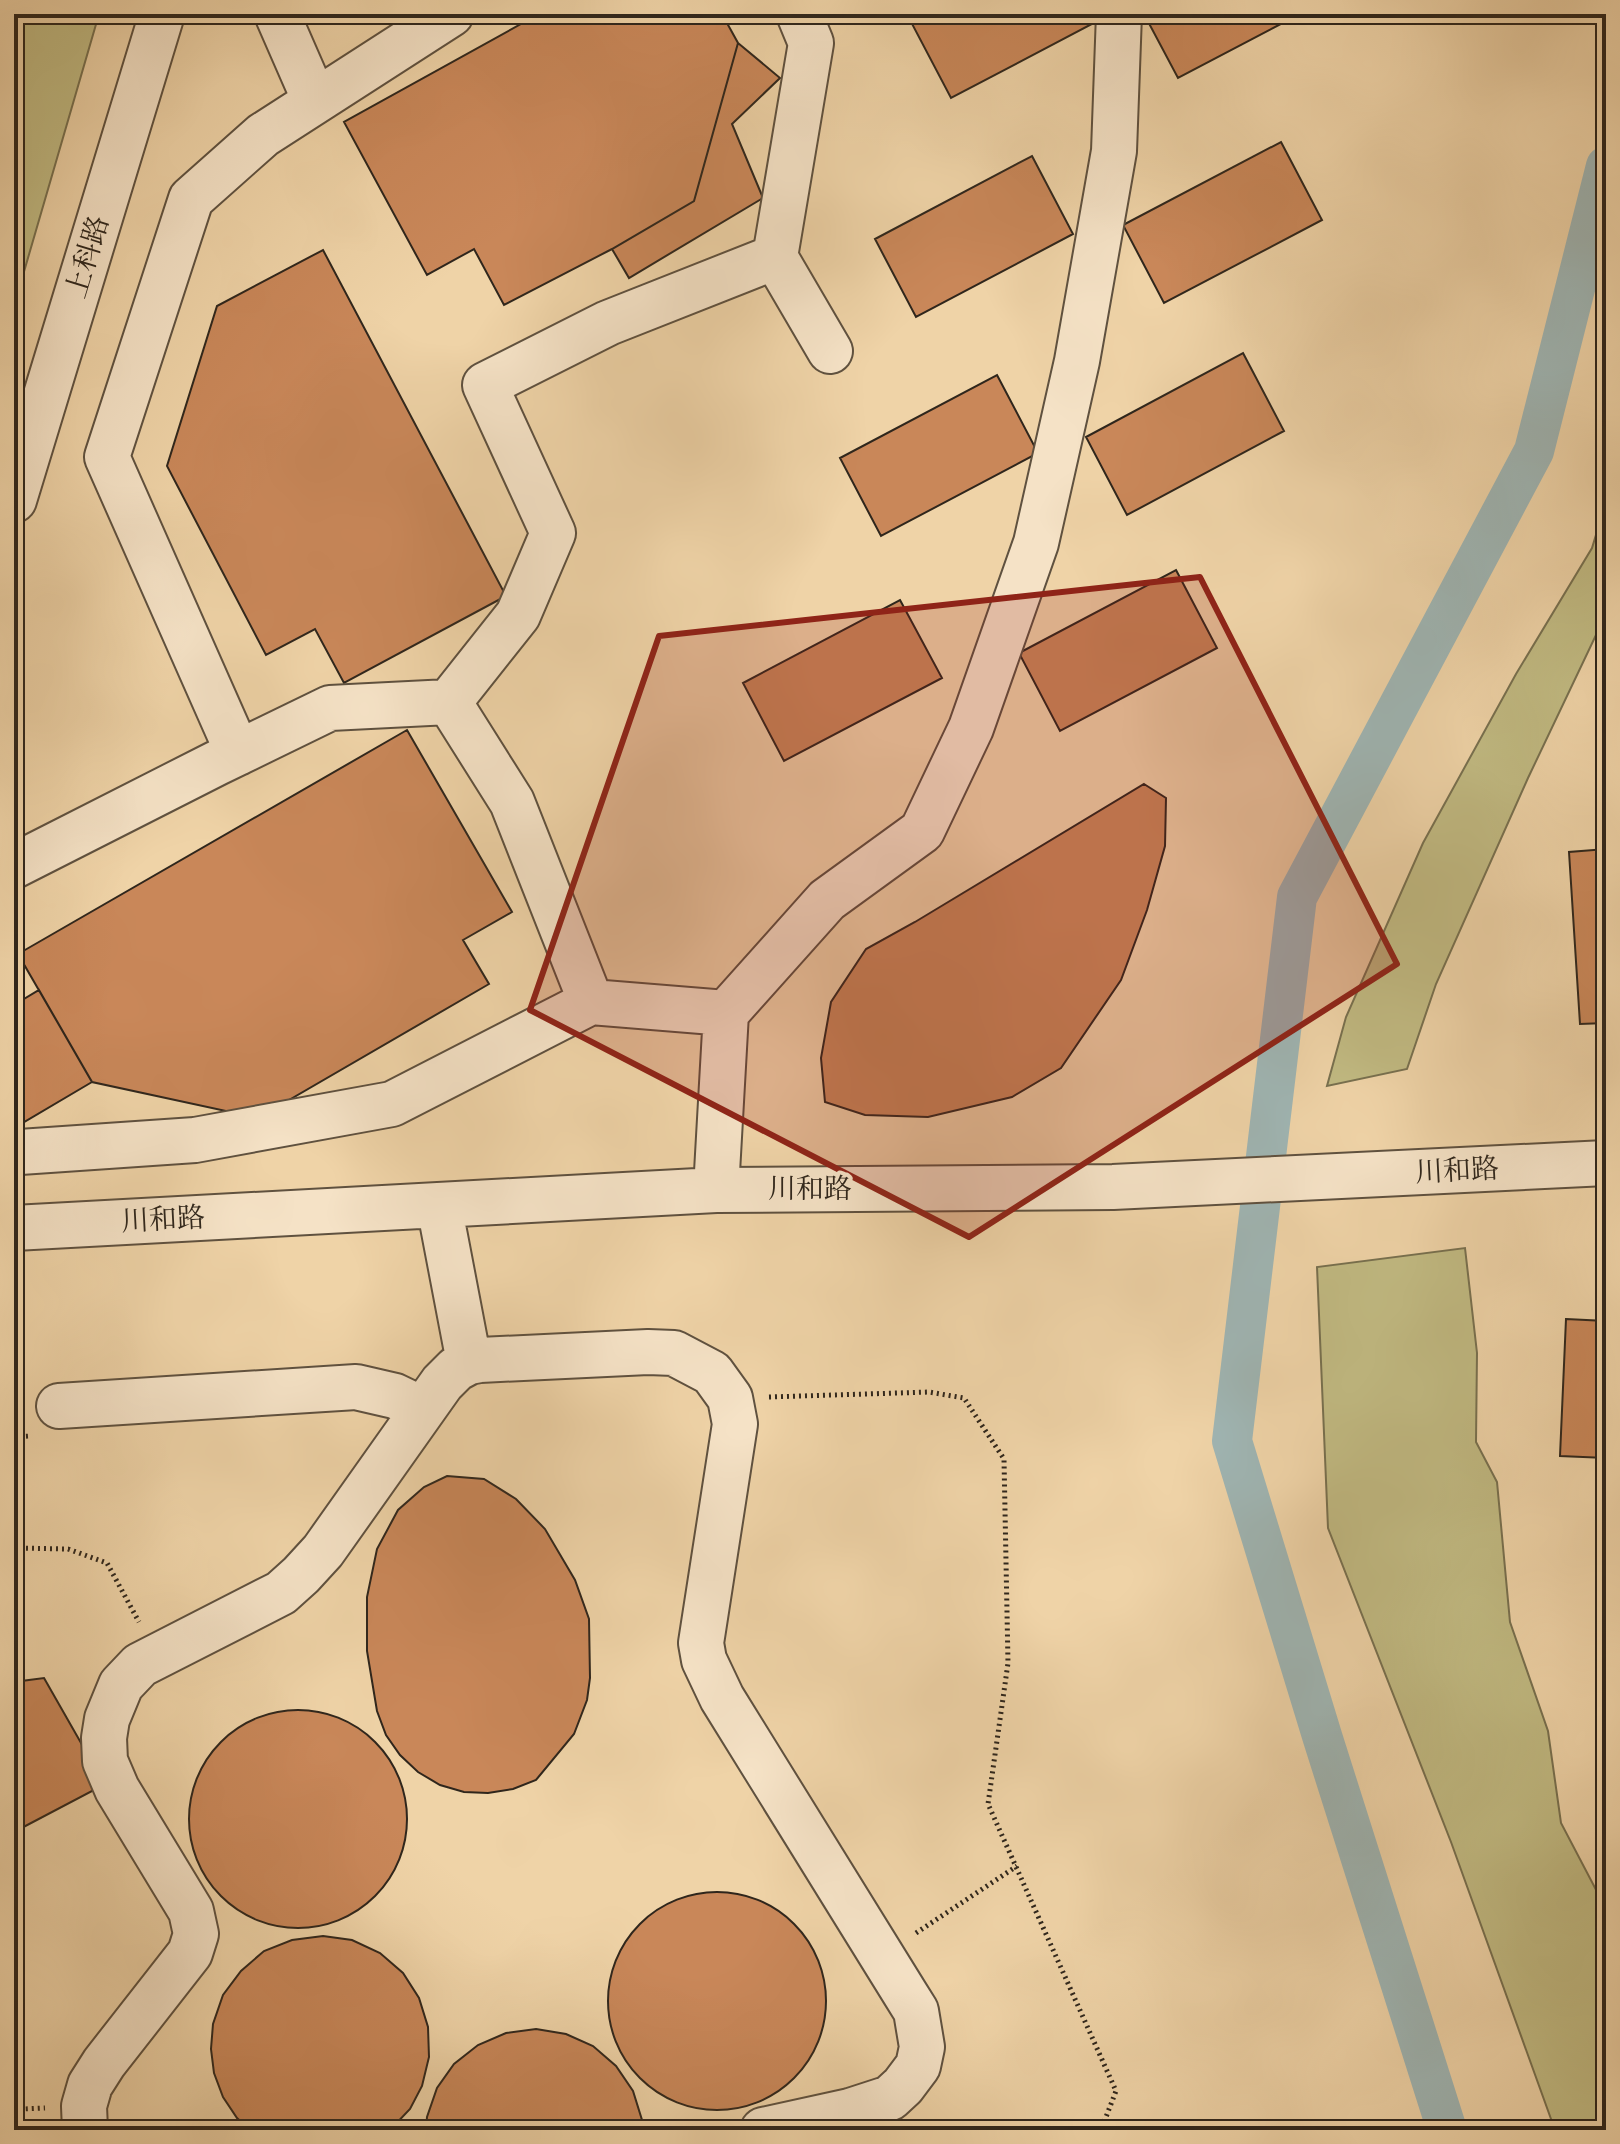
<svg xmlns="http://www.w3.org/2000/svg" width="1620" height="2144" font-family="'IM FELL DW Pica','Noto Serif SC',serif">
  <style>
    .green { fill: #c1ba82; stroke: #78704f; stroke-width: 2 }
    .lines { fill: none; stroke-linecap: round; stroke-linejoin: round }
    .canal { stroke: #9fb5b3; stroke-width: 40 }
    .building { fill: #c98759; stroke: #2f261c; stroke-width: 2 }
    .minor-casing { stroke: #5f513f; stroke-width: 48 }
    .path { stroke: #2f261c; stroke-width: 5; stroke-dasharray: 2 4; stroke-linecap: butt }
    .minor { stroke: #f5e2c6; stroke-width: 44 }
    .marked { fill: #8f2418; fill-opacity: 0.2; stroke: #8f2418; stroke-width: 6; stroke-linejoin: round }
    .labels { text-anchor: middle; dominant-baseline: central; stroke-width: 8; stroke-linejoin: round; paint-order: stroke }
    .street-label { font-size: 28px; fill: #2f261c; stroke: #f5e2c6 }
  </style>
  <rect width="100%" height="100%" fill="#efd3a7"/>
  <filter id="stains"><feTurbulence type="fractalNoise" baseFrequency=".0025" numOctaves="4"/><feColorMatrix values="0 0 0 0 .2 0 0 0 0 .09 0 0 0 0 .02 0 0 0 .5 -.17"/></filter>
  <radialGradient id="worn" r=".72"><stop offset=".6" stop-color="#630" stop-opacity="0"/><stop offset="1" stop-color="#630" stop-opacity=".3"/></radialGradient>
  <path class="green" d="M14 14H99L14 306Z
    M1606 502V614L1528 778 1436 984 1407 1069 1327 1086 1346 1017 1423 843 1516 674 1592 548Z
    M1465 1248 1477 1353 1476 1442 1497 1482 1510 1622 1548 1731 1561 1823 1604 1905 1606 2130H1555L1451 1842 1328 1528 1317 1267Z"/>
  <g class="lines">
    <path class="canal" d="M1447 2130 1323 1739 1232 1441 1297 897 1534 451 1606 166"/>
  </g>
  <path class="building" d="M539 14H722L738 43 694 201 612 249 504 305 474 249 427 275 344 122Z
    M921 14H1108L1109 15 951 98 910 20Z
    M1144 14H1300L1178 78Z
    M738 43 780 78 732 124 763 198 629 278 612 249 694 201Z
    M1281 142 1322 220 1164 303 1123 225Z
    M1032 156 1073 234 916 317 875 239Z
    M323 250 506 596 344 683 315 629 266 655 167 466 217 306Z
    M1243 353 1284 431 1127 515 1086 437Z
    M997 375 1038 453 881 536 840 458Z
    M1176 570 1217 648 1060 731 1019 653Z
    M900 600 942 678 784 761 743 683Z
    M407 730 512 912 463 940 489 984 258 1118 92 1082 18 954Z
    M1144 784 1166 798 1165 846 1147 910 1121 980 1061 1068 1012 1097 928 1117 865 1115 825 1102 821 1058 831 1002 866 949 915 922Z
    M1606 849V1023L1580 1024 1569 852Z
    M39 990 92 1082 19 1125 14 1116V1005Z
    M1566 1319 1606 1321V1458L1560 1456Z
    M447 1476 484 1479 516 1499 545 1529 575 1580 589 1619 590 1678 587 1700 574 1734 536 1780 513 1789 488 1793 464 1792 440 1785 418 1772 400 1755 386 1735 377 1711 367 1651V1597L377 1549 398 1510 424 1487Z
    M44 1678 101 1778 94 1790 14 1832V1682Z
    M189 1819a109 109 0 1 1 218 0a109 109 0 1 1-218 0Z
    M608 2001a109 109 0 1 1 218 0a109 109 0 1 1-218 0Z
    M323 1936 352 1940 380 1953 403 1973 419 1998 428 2027 429 2057 422 2086 410 2109 390 2130H250L237 2118 223 2097 214 2073 211 2049 213 2024 223 1995 241 1971 264 1951 292 1940Z
    M536 2029 566 2034 593 2046 616 2066 633 2091 642 2120V2130H426L427 2117 437 2088 454 2064 478 2045 506 2033Z"/>
  <g class="lines">
    <defs>
      <path id="minor" d="M277 14 315 101
        M775 257 830 351
        M14 500 162 14
        M238 753 107 457 191 199 263 135 451 14
        M14 866 217 763 330 708 449 702
        M726 1013 591 1002 512 802 449 702 518 615 553 533 485 385 608 323 775 257 811 43 799 14
        M14 1149 20 1152 195 1140 392 1104 591 1002
        M716 1190 726 1013 827 900 922 831 971 728 1036 543 1077 361 1114 151 1119 14
        M439 1205 469 1362
        M14 1228 716 1190 1113 1187 1606 1163
        M59 1406 356 1387 395 1396 422 1409
        M85 2130 84 2106 90 2085 104 2063 190 1953 196 1934 191 1911 117 1789 105 1761 104 1738 107 1719 121 1685 140 1665 281 1593 301 1575 323 1551 442 1383 456 1369 469 1362 480 1360 648 1352 674 1353 712 1373 730 1398 735 1424 701 1643 704 1660 722 1698 906 1995 916 2011 922 2047 918 2066 903 2086 890 2098 850 2111 763 2130"/>
    </defs>
    <use href="#minor" class="minor-casing"/>
    <path class="path" d="M769 1397 929 1392 964 1398 1004 1459 1008 1663 988 1804 1116 2091 1101 2130
      M14 1437 30 1436
      M14 1548 68 1549 107 1563 139 1622
      M916 1933 1017 1866
      M14 2107 23 2109 45 2108"/>
    <use href="#minor" class="minor"/>
  </g>
  <path class="marked" d="M1200 577 1397 964 969 1237 530 1010 659 636Z"/>
  <g class="labels">
    <g class="street-label">
      <text transform="translate(88 257) rotate(-73)">上科路</text>
      <text transform="translate(1457 1171) rotate(-3)">川和路</text>
      <text x="810" y="1189">川和路</text>
      <text transform="translate(163 1220) rotate(-3)">川和路</text>
    </g>
  </g>
  <rect width="1620" height="2144" fill="none" stroke="#efd3a7" stroke-width="48"/>
  <rect x="16" y="16" width="1588" height="2112" fill="none" stroke="#2f261c" stroke-width="4"/>
  <rect x="24" y="24" width="1572" height="2096" fill="none" stroke="#2f261c" stroke-width="2"/>
  <rect width="100%" height="100%" filter="url(#stains)"/>
  <rect width="100%" height="100%" fill="url(#worn)"/>
</svg>
